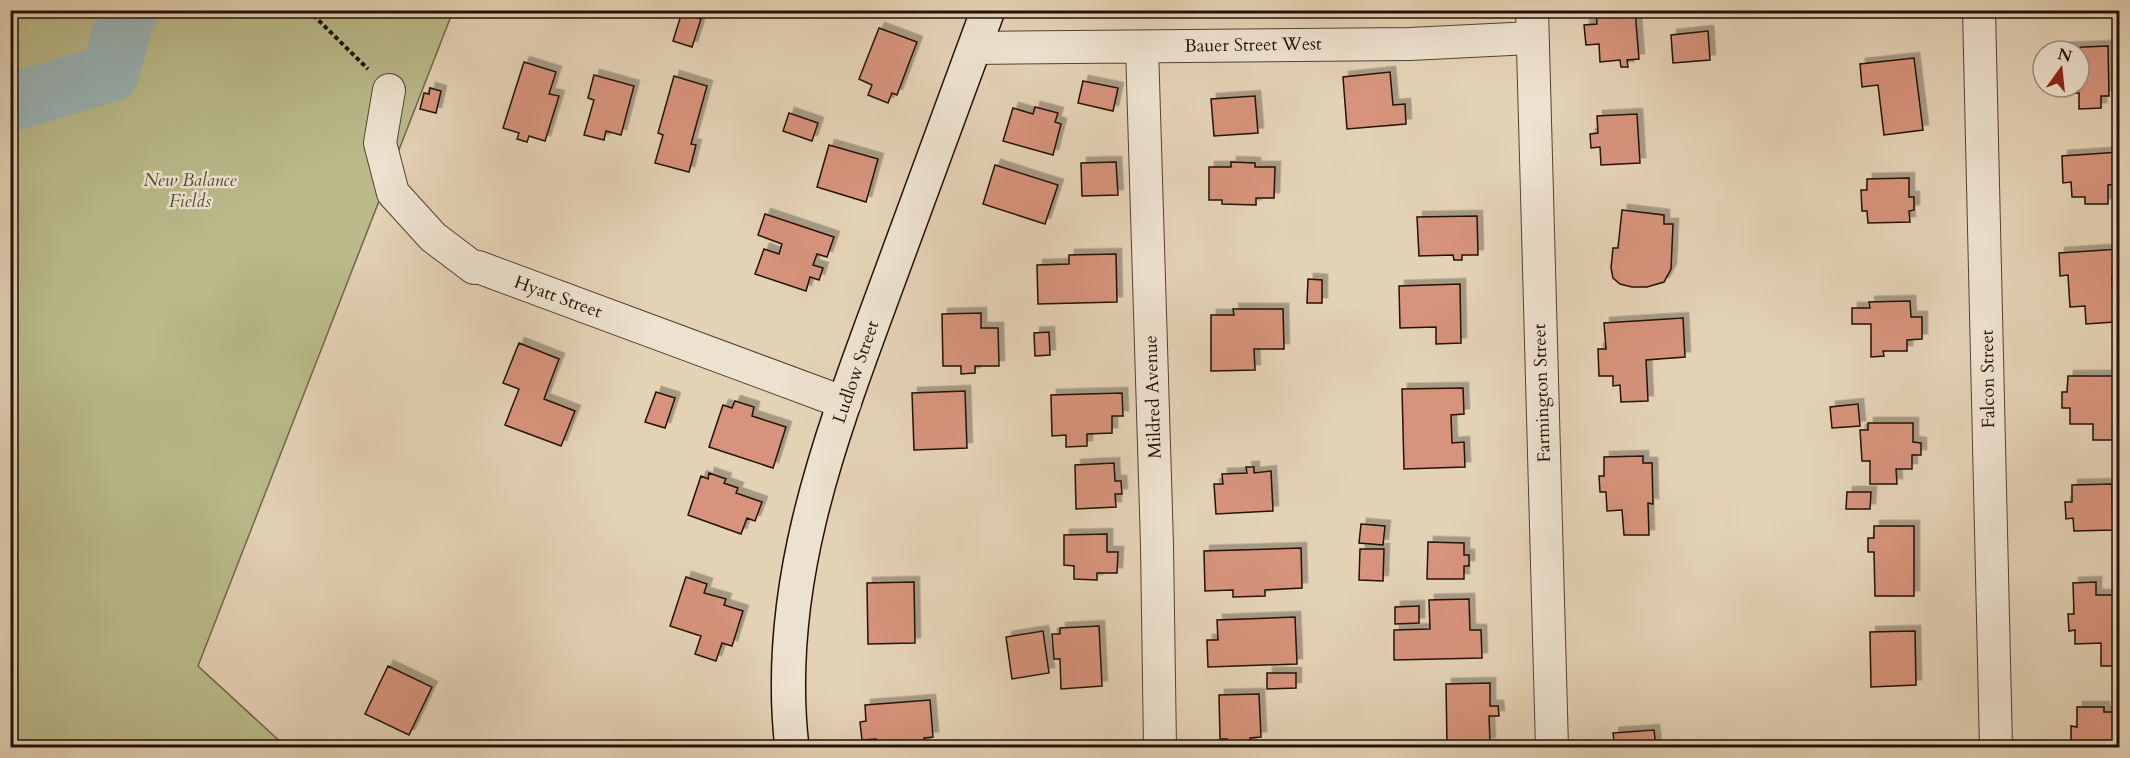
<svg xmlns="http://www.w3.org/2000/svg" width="2130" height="758" font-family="Cardo,serif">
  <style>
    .green { fill: #baba8a; stroke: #6e6648; stroke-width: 1.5 }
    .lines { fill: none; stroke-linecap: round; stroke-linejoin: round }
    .river { stroke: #99b5b7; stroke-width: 58 }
    .building { fill: #d7937c; stroke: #221206; stroke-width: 1.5; filter: url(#shadow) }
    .street-casing { stroke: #524232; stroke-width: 34 }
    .secondary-casing { stroke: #221206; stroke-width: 36 }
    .path { stroke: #221206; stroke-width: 4; stroke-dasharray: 4.5 3; stroke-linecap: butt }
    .street { stroke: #ede2cf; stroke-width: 32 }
    .secondary { stroke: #ede2cf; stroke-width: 33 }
    .labels { text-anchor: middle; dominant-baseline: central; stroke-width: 5; stroke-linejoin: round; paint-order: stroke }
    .street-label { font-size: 18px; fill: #221206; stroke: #ede2cf }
    .park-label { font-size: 18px; font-style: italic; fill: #574d34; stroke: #ede2cf }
  </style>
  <defs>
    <filter id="shadow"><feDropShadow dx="5.5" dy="-5.5" stdDeviation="0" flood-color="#0004"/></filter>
  </defs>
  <rect width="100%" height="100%" fill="#e4d2b5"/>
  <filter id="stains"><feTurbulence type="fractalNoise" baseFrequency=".00333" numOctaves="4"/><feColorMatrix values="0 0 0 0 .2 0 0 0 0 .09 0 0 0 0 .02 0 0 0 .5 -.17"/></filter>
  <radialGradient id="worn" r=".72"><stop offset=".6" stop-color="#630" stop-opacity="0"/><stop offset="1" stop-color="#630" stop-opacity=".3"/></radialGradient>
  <path class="green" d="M10 11H453L198 666 286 747H11Z"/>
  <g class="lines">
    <path class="river" d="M10 103 110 73 128 10"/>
  </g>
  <path class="building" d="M1596 10H1635L1639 59 1627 60 1628 67H1621L1620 60 1600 62 1599 44 1586 45 1584 25 1597 24Z
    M682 12 701 19 692 47 673 41Z
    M879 28 917 42 897 95 892 93 888 103 868 95 872 85 859 79Z
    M1708 31 1710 60 1673 63 1671 35Z
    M2108 46 2109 96H2101V108L2079 109V93L2061 94V87H2079V51H2060V48Z
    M1914 58 1923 130 1884 135 1878 85 1862 87 1860 64Z
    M524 62 556 72 549 94 559 96 545 141 529 136 527 142 517 139 519 133 503 128Z
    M1390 72 1393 105 1405 104 1406 124 1347 129 1343 77Z
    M594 75 634 86 621 135 606 131 604 140 584 135 594 100 588 98Z
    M674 76 707 86 691 144 696 145 689 172 655 163 663 135 658 133Z
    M1083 81 1118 88 1113 111 1078 103Z
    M430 88 441 91 436 113 420 109 424 93 429 94Z
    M1255 96 1258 133 1214 136 1211 99Z
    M1035 107 1058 113 1055 122 1061 124 1053 155 1003 141 1013 108 1033 114Z
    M789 113 818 123 812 141 783 131Z
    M1637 114 1640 163 1601 165 1600 147 1591 148 1590 134 1598 133 1597 116Z
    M829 145 878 159 866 202 817 187Z
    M2120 152V184L2108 185V204H2085V197H2072L2071 182 2063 183 2062 156Z
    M1116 162 1118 195 1082 196 1081 163Z
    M1231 162 1255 163V167H1275L1274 198H1256V205L1222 204V200H1209V167H1231Z
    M995 165 1058 185 1045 224 983 204Z
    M1909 178V197H1914V210L1909 211 1910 222 1868 223 1867 211H1862L1861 190H1867V179Z
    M1622 210 1664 215V224H1673L1671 269 1664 282 1647 287H1632L1620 284 1613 278 1611 268 1613 248H1618Z
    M765 214 834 237 827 257 817 254 813 265 823 268 819 280 810 277 806 291 755 274 764 249 779 254 782 244 758 235Z
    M1477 216 1478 255H1462V260H1454L1453 255 1419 256 1417 217Z
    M2120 249V276H2112L2114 322 2086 324 2085 306 2070 307 2068 275 2060 276 2059 253Z
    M1116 254 1117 302 1038 304 1037 265 1069 264V255Z
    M1308 279 1322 280V303H1307Z
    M1460 284 1461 343 1436 344V327L1400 328 1399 286Z
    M1910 301 1911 317H1922V339L1907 340V351H1883L1884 356 1871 357V324H1852V308H1870L1869 302Z
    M1233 309H1283L1284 349H1254L1255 370 1211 371V315H1234Z
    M981 313V328H998L999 366H975V373L961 374V366H943L942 314Z
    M1683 318 1685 357 1646 360 1648 401 1621 402 1620 385 1613 386V376H1599L1598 349H1606L1604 323Z
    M1049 332 1050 355 1035 356 1034 333Z
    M519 343 559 359 544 399 575 411 561 446 505 425 519 389 503 383Z
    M2068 376H2114V422H2120V440H2093V424H2070V408H2062V392H2067Z
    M1463 388 1464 414 1451 415 1452 443 1464 442 1465 467 1404 469 1402 389Z
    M965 391 967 448 914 450 912 393Z
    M656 392 675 398 665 428 645 422Z
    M1122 393 1123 416H1112V433L1087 434V446L1066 447V435L1052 436 1051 395Z
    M735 401 754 407 752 416 786 427 773 468 709 447 723 405 732 408Z
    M1858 404 1860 426 1832 428 1830 407Z
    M1868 423H1913V442L1921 443V455H1912V469H1896L1897 484H1870V461H1862L1860 430H1868Z
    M1643 456V463H1652L1653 504 1648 503 1649 535H1624L1622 510 1607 511 1606 492H1600L1599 476H1604V457Z
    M1114 463 1115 481H1121L1122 494H1115L1116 507 1076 509 1075 465Z
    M1246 467H1254V473L1271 471 1273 511 1216 514 1214 484H1223L1222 474 1247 473Z
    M709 473 726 479 724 483 738 488 736 493 762 502 755 521 747 518 741 534 688 515 701 476 708 479Z
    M2112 484 2113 530 2074 531 2073 518 2066 519 2065 502H2072V485Z
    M1847 492H1871L1870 509H1846Z
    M1361 524 1385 526 1383 545 1359 543Z
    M1874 526H1914V596H1875L1874 552H1868V538H1874Z
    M1107 534V552H1118L1117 573H1097V580L1074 579V566L1064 565V535Z
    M1428 542 1464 543V555H1469V566H1464V579H1427Z
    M1301 548 1302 588 1265 590V596L1233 597V590L1205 591 1204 551Z
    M1360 549H1384L1383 581 1359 580Z
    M686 577 707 584 704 593 726 599 724 605 743 611 732 646 722 643 716 661 695 654 701 636 670 626Z
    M914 582 915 643 868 644 867 583Z
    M2096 582V595H2113L2114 634H2120V666H2101V643L2075 644V630L2069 631 2068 614H2074L2073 583Z
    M1469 599 1470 630H1481L1482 658 1394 660V630L1430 629 1429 600Z
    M1419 606V623L1395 624V607Z
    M1295 617 1297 664 1208 667 1207 640H1218L1217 620Z
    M1099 626 1102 686 1061 689 1060 659H1054L1052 634H1060V628Z
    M1043 631 1049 673 1012 679 1006 637Z
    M1915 631 1916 685 1871 687 1870 632Z
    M388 666 432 687 409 735 365 714Z
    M1267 673H1296V688L1267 689Z
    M1490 683V706H1498L1499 716H1489L1490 743 1447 744 1446 684Z
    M1259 694 1261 737 1250 738 1251 748H1228L1227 739H1220L1219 695Z
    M930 700 933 737 924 738 925 746 914 747 913 742 877 745 876 739 862 740 860 722 866 721 865 705Z
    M2077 707H2104V712H2118V748H2078V744H2071V726L2077 727Z
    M1654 730 1656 748H1615L1613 733Z"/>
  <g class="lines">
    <defs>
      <path id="street" d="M1532 10 1552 748
        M1979 10 1996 748
        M1142 47 1157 545 1160 748
        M974 48 1410 44 1532 38
        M389 90 380 143 393 193 433 237 474 268 478 267 845 403"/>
      <path id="secondary" d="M792 748C773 585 831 436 886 287 920 195 954 103 988 10"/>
    </defs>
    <use href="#street" class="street-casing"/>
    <use href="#secondary" class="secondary-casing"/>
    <path class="path" d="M308 10 368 69"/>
    <use href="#street" class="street"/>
    <use href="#secondary" class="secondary"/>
  </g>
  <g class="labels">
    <g class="street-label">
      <text transform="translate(1253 45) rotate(-1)">Bauer Street West</text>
      <text transform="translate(558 297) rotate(20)">Hyatt Street</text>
      <text transform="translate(856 372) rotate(-71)">Ludlow Street</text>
      <text transform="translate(1988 379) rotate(-91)">Falcon Street</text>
      <text transform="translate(1542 393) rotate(-92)">Farmington Street</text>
      <text transform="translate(1153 397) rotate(-92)">Mildred Avenue</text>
    </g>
    <g class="park-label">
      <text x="190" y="180">New Balance<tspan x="190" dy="21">Fields</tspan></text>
    </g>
  </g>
  <rect width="2130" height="758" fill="none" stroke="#e4d2b5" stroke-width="36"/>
  <rect x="12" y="12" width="2106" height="734" fill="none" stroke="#221206" stroke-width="3"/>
  <rect x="18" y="18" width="2094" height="722" fill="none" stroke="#221206" stroke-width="1.5"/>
  <g transform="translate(2061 69) rotate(15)"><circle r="28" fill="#ede2cf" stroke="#9c8f7f" stroke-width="1.5"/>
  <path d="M0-4.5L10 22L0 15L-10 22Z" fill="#8f2418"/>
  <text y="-9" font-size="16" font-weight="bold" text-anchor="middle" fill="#221206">N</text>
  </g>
  <rect width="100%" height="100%" filter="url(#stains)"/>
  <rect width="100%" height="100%" fill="url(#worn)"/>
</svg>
